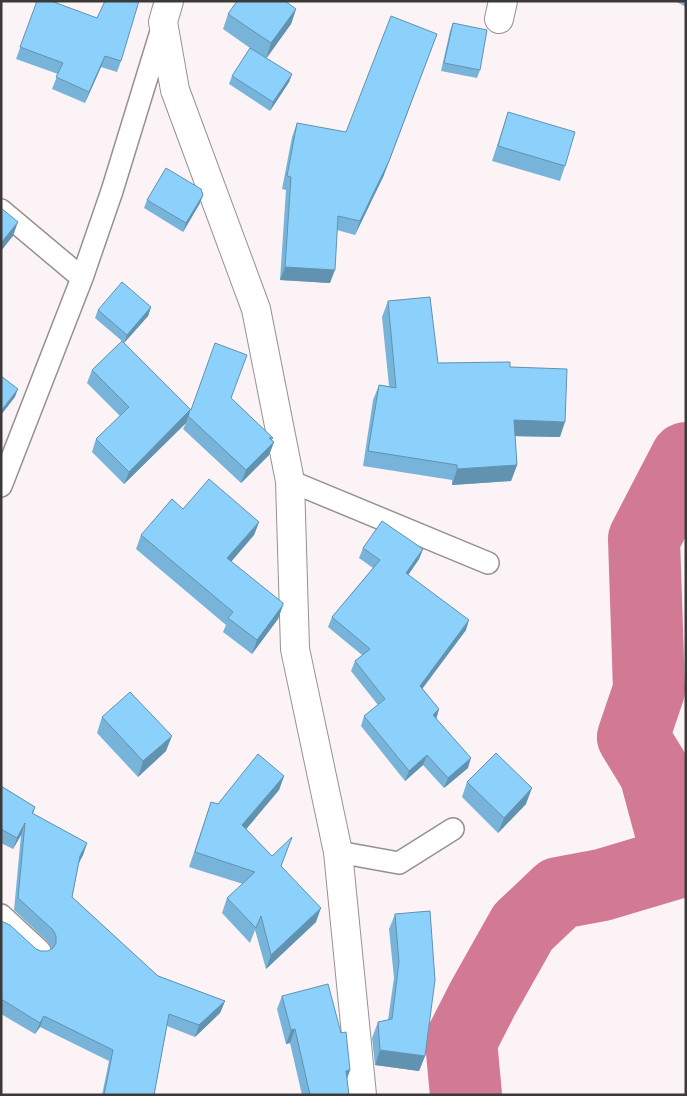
<svg xmlns="http://www.w3.org/2000/svg" width="687" height="1096" font-family="'DM Sans',sans-serif">
  <style>
    .lines { fill: none; stroke-linecap: round; stroke-linejoin: round }
    .river { stroke: #d27994; stroke-width: 72 }
    .service-casing { stroke: #979092; stroke-width: 24 }
    .minor-casing { stroke: #979092; stroke-width: 30 }
    .service { stroke: #fff; stroke-width: 21 }
    .minor { stroke: #fff; stroke-width: 28 }
    .wall { fill: #78b4d9 }
    .shaded-wall { fill: #6192b0 }
    .building { fill: #8bd1fc; stroke: #6192b0 }
  </style>
  <rect width="100%" height="100%" fill="#fbf3f5"/>
  <g class="lines">
    <path class="river" d="M466 1095 461 1041 483 998 523 927 559 893 602 885 679 862 655 773 633 737 649 690 644 539 686 458"/>
    <defs>
      <path id="service" d="M1 210 82 278
        M290 481 488 563
        M1 486 82 278 112 191 163 25
        M338 852 399 863 453 829
        M1 915 40 951"/>
      <path id="minor" d="M169 1 163 22 175 90 256 309 290 481 295 649 338 852 362 1095
        M499 19 503 1"/>
    </defs>
    <use href="#service" class="service-casing"/>
    <use href="#minor" class="minor-casing"/>
    <use href="#service" class="service"/>
    <use href="#minor" class="minor"/>
  </g>
  <path class="wall" d="M37 1 121 61 117 72 101 67 85 103 52 89 58 74 16 59Z
    M675 1H686V7Z
    M296 9 291 24 266 58 292 74 289 82 270 111 229 84 232 76 250 48 223 29 228 14Z
    M453 23 480 70 477 78 441 71 450 31Z
    M508 112 565 166 560 181 492 161Z
    M297 123 384 175 355 235 337 230 330 283 280 280 286 190 282 189 292 137Z
    M203 195 200 203 183 232 144 208 147 200Z
    M388 301 438 363 510 367 560 437 515 436 517 465 511 481 452 485V480L363 466 373 400 379 385 389 386 382 317Z
    M151 307 148 316 124 343 191 410 231 398 273 438 272 440 274 442 269 455 241 483 183 429 186 423 124 484 92 452 96 439 120 416 87 383 92 370 122 341 95 318 98 310Z
    M183 509 259 522 254 535 231 562 283 605 278 619 252 654 223 632 226 625 136 549 141 535Z
    M363 548 423 549 419 559 408 575 466 630 422 688 439 709 436 718 468 768 444 788 423 765 405 781 361 726 364 716 378 705 351 671 355 661 362 655 328 627 332 617 373 568 359 558Z
    M102 717 166 751 138 777 97 733Z
    M284 776 279 790 246 829 281 866 316 922 266 969 255 930 250 943 222 913 227 898 243 884 189 867 211 802 218 804Z
    M467 782 526 804 498 833 462 797Z
    M1 786 35 807 33 814 87 843 83 855 79 863 72 897 158 976 225 1001 220 1013 195 1037 167 1026 154 1095H102L109 1061 40 1027 35 1034 1 1014V921L36 949 41 951H48L52 949 48 942 14 910 21 835 13 849 1 843Z
    M395 914 425 1056 419 1071 375 1065 372 1038 378 1022 388 1020 394 978 389 929Z
    M282 996 350 1070 347 1079 349 1095H302L290 1043 286 1044 277 1009Z"/>
  <path class="shaded-wall" d="M296 9 291 24 266 59 271 43Z
    M437 34 384 175 355 235 360 221Z
    M105 56 101 67 85 103 89 92Z
    M292 74 289 82 270 111 273 102Z
    M203 195 200 203 183 232 186 223Z
    M18 222 13 236 1 251V243Z
    M285 267 335 270 330 283 280 280Z
    M151 307 148 316 124 343 127 335Z
    M18 389 15 397 1 415V411Z
    M190 410 186 423 124 484 129 472Z
    M514 420 565 422 560 437 508 436Z
    M274 442 269 455 241 483 246 470Z
    M517 465 511 481 452 485 457 469Z
    M259 522 254 535 222 572 227 558Z
    M423 549 419 559 402 584 406 573Z
    M283 605 278 619 252 654 257 640Z
    M469 620 466 630 417 696 420 686Z
    M439 709 436 720 433 715Z
    M172 736 166 751 138 777 143 761Z
    M427 755 423 765 405 781 409 771Z
    M471 758 468 768 444 788 448 778Z
    M284 776 279 790 237 840 242 825Z
    M532 788 526 804 498 833 504 818Z
    M25 823 21 835 13 849 17 838Z
    M87 843 83 855 76 868 80 856Z
    M321 908 316 922 266 969 271 955Z
    M225 1001 220 1013 195 1037 199 1025Z
    M44 1016 40 1027 35 1034 40 1023Z
    M295 1029 290 1043 286 1044 291 1030Z
    M380 1050 425 1056 419 1071 375 1065Z
    M350 1070 345 1083 346 1071Z"/>
  <path class="building" d="M37 1H51L97 18 105 1H139L121 61 105 56 89 92 56 77 63 63 20 47Z
    M237 1H285L296 9 271 43 228 14Z
    M391 16 437 34 389 161 360 221 338 216 335 270 285 267 291 177 287 176 297 123 346 132Z
    M453 23 487 30 480 70 444 63Z
    M250 48 292 74 273 102 232 76Z
    M508 112 575 132 565 166 498 146Z
    M166 168 201 189 203 195 186 223 147 200Z
    M1 208 18 222 1 243Z
    M122 282 151 307 127 335 98 310Z
    M430 297 438 363 510 362V367L567 369 565 422 514 420 517 465 457 469V465L368 451 379 385 396 388 388 301Z
    M122 341 191 410 215 343 247 355 231 398 273 438H269L274 442 246 470 188 416 190 410 129 472 96 439 129 407 92 370Z
    M1 376 18 389 1 411Z
    M209 479 259 522 227 558 283 603V605L257 640 228 618 233 612 141 535 172 499 183 509Z
    M382 521 423 549 406 573 469 620 420 686 439 709 433 715 471 758 448 778 427 755 409 771 364 716 385 699 355 661 370 649 332 617 380 560 363 548Z
    M130 692 172 736 143 761 102 717Z
    M496 753 532 788 504 818 467 782Z
    M258 754 284 776 242 825 272 856 292 837 281 866 321 908 271 955 261 916 256 928 227 898 255 872 195 852 211 802 218 804Z
    M1 786 35 807 32 813 87 843 80 856 72 897 158 976 225 1001 199 1025 169 1014 154 1095H104L113 1050 44 1016 40 1023 1 999V921L10 925 36 949 41 951H48L53 948 56 943V936L53 930 18 898 25 823 17 838 1 829Z
    M430 911 435 980 425 1056 380 1050 378 1022 392 1019 399 962 395 914Z
    M328 984 341 1033 346 1032 350 1070 346 1071 349 1095H310L295 1029 291 1030 282 996Z"/>
  <rect width="687" height="1096" fill="none" stroke="#3c3939" stroke-width="5"/>
</svg>
